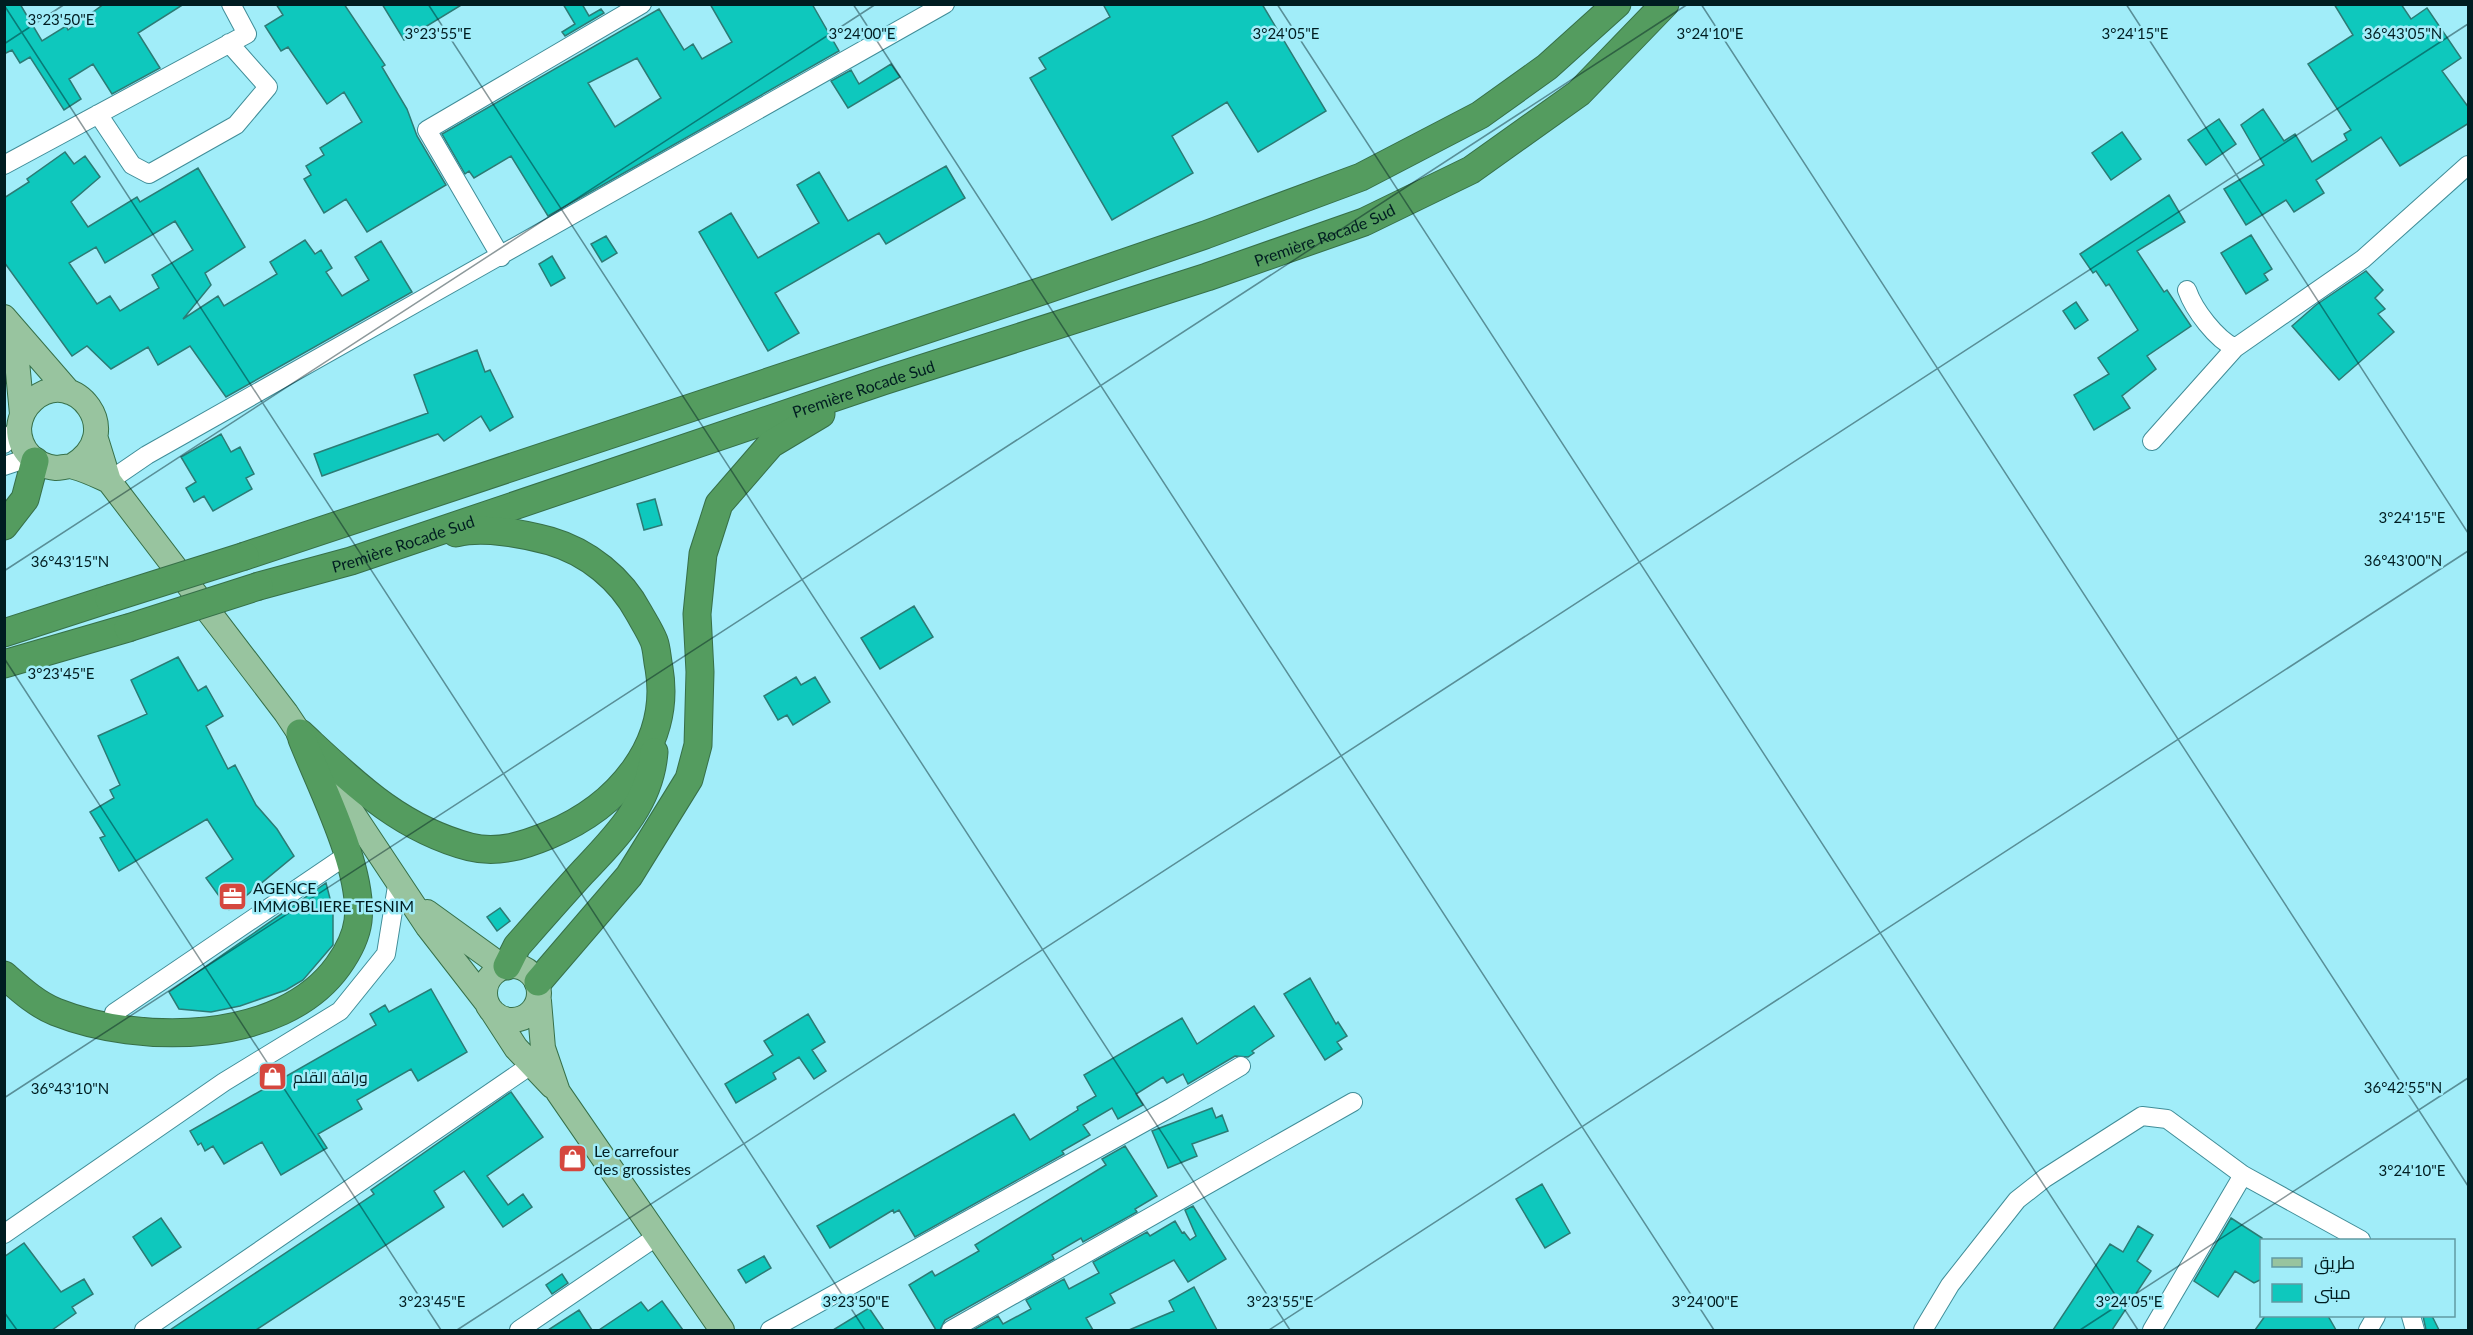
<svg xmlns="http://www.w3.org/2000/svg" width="2473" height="1335" font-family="Lato,Cairo,sans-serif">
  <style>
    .building { fill: #0ec8bd; stroke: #2c7b75; stroke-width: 1.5; fill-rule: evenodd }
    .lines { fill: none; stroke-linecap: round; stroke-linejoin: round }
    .minor-casing { stroke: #408d98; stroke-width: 20 }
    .major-casing { stroke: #377049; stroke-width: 26 }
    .highway-casing { stroke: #377049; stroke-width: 29 }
    .minor { stroke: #fff; stroke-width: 18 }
    .major { stroke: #98c49f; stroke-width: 24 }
    .highway { stroke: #549c5f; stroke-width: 27 }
    .highway-bridge-casing { stroke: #377049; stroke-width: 29; stroke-linecap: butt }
    .highway-bridge { stroke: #549c5f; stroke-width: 27 }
    .ticks { fill: none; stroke: #001d21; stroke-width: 1.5; stroke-opacity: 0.45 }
    .labels { text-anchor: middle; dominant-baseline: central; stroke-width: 5; stroke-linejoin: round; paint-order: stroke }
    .street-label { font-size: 16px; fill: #001d21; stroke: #a1edf9 }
    .poi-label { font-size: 16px; fill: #001d21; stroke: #a1edf9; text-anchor: start }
    .ticks-label { font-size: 15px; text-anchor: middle; fill: #001d21; stroke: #a1edf9; stroke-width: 5; stroke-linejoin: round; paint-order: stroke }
  </style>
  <rect width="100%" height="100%" fill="#a1edf9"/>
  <path class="building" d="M4 4H20L42 41 66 26 68 30 104 4H184L138 33 160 68 112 94 93 64 69 79 81 99 64 110 30 57 20 63 12 50 4 54Z
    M276 4H344L385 65 382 67 407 109 417 136 446 185 367 232 346 199 324 213 304 179 311 175 306 166 324 155 320 148 362 122 344 92 327 104 288 47 281 51 265 26 283 15Z
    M382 4H463L404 40Z
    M563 4H582L589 16 601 9 604 13 565 36 562 32 575 24Z
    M710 4H812L839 51 548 216 511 156 474 178 469 171 465 174 442 134 659 9 684 50 693 44 702 59 732 42ZM637 58 661 98 615 127 588 83Z
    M1103 4H1262L1326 111 1258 152 1227 102 1172 136 1193 173 1112 220 1030 78 1046 69 1039 58 1110 17Z
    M2334 4H2401L2411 19 2427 8 2461 58 2442 71 2469 108V123L2400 166 2381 137 2316 180 2324 193 2294 212 2286 200 2246 225 2224 189 2264 165 2241 125 2263 109 2284 141 2295 134 2312 162 2347 140 2344 134 2351 130 2308 64 2353 35Z
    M891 64 900 77 848 108 831 81 851 70 859 84Z
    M2219 119 2236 144 2206 165 2188 140Z
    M2122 132 2141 159 2111 180 2092 153Z
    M65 152 74 164 85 156 100 177 71 202 88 227 137 197 140 202 198 168 245 247 205 273 211 285 183 319 218 296 224 306 277 274 270 262 305 240 315 254 321 250 332 268 326 272 342 296 369 280 355 257 381 241 412 292 226 397 190 346 158 365 148 347 111 369 87 346 72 356 4 262V198L29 182 27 179ZM175 221 193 250 152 275 159 288 120 311 110 296 97 304 69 263 96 247 105 263Z
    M946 166 965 198 886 244 879 233 775 293 799 333 768 351 699 232 731 213 758 258 819 223 797 185 819 172 848 221Z
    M2169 195 2185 222 2137 251 2164 292 2167 290 2191 326 2147 356 2156 369 2122 396 2130 408 2094 430 2074 395 2109 374 2098 358 2138 330 2109 284 2106 286 2096 271 2093 273 2080 254Z
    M2251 235 2272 269 2264 274 2268 280 2246 294 2221 253Z
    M606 236 617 253 602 262 591 244Z
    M552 256 565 278 551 286 539 264Z
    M2366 271 2383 290 2375 298 2385 309 2378 314 2394 332 2339 380 2292 326 2316 305Z
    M2076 302 2088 320 2075 329 2063 311Z
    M477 350 485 372 490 370 513 417 490 431 481 416 444 441 438 434 322 476 314 454 428 413 414 375Z
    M221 434 231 452 240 447 254 474 246 478 252 489 213 511 204 496 194 502 186 488 196 482 181 457Z
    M655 499 662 525 644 530 637 504Z
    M914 606 933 637 880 669 861 638Z
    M178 657 198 691 206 686 223 716 206 726 228 769 235 765 256 805 277 829 294 856 229 910 206 878 233 859 207 819 119 871 100 838 105 836 90 812 114 798 110 790 120 785 98 736 147 714 131 680Z
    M796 677 801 685 815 677 830 702 793 725 787 715 778 720 764 696Z
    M326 883 333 910V945L303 980 286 990 240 1006 211 1012 179 1009 169 992Z
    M500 908 510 921 497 931 487 917Z
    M1310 978 1336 1024 1338 1022 1347 1036 1337 1042 1342 1049 1325 1060 1284 994Z
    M431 989 467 1052 418 1081 411 1069 357 1100 362 1109 318 1134 327 1148 281 1175 262 1142 224 1164 213 1146 205 1151 201 1143 198 1145 190 1131 376 1025 370 1014 385 1005 389 1012Z
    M1254 1006 1274 1036 1252 1051 1254 1053 1248 1057 1235 1056 1188 1084 1183 1074 1167 1083 1163 1077 1136 1094 1143 1105 1118 1119 1112 1108 1083 1125 1090 1135 1062 1151 1064 1154 915 1237 899 1210 894 1213 893 1210 830 1248 817 1226 1014 1114 1030 1140 1078 1110 1077 1107 1096 1096 1084 1075 1182 1018 1197 1044Z
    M808 1014 825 1042 812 1050 826 1071 814 1079 799 1057 773 1073 776 1079 736 1103 725 1084 773 1055 764 1041Z
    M511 1092 543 1137 487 1176 508 1205 523 1194 532 1207 503 1227 464 1171 434 1191 444 1207 256 1330H170L374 1194 371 1190Z
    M1212 1108 1216 1118 1222 1115 1228 1131 1192 1144 1197 1156 1168 1168 1152 1131Z
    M1125 1146 1157 1196 1135 1209 1137 1212 1083 1242 1081 1238 1052 1255 1054 1259 945 1320 940 1330H936L909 1285 932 1271 935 1276 979 1251 975 1245 1106 1165 1102 1159Z
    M1542 1184 1570 1233 1545 1248 1516 1199Z
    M1193 1206 1226 1259 1188 1282 1174 1260 1110 1294 1115 1303 1086 1318 1093 1330H973L998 1316 1003 1324 1031 1309 1026 1300 1064 1279 1069 1289 1099 1273 1093 1262 1147 1232 1150 1236 1175 1221 1182 1233 1184 1232 1190 1240 1196 1236 1185 1210Z
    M161 1218 181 1247 152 1266 133 1237Z
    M2231 1218 2262 1238V1279L2254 1283 2235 1271 2218 1297 2194 1281Z
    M2138 1226 2153 1235 2137 1261 2151 1271 2112 1330H2053L2110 1244 2123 1252Z
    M24 1243 61 1292 84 1279 93 1294 72 1307 76 1313 52 1330H4V1257Z
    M764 1256 771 1268 746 1283 738 1270Z
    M562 1274 568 1283 552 1294 546 1285Z
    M1194 1287 1217 1330H1129L1174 1311 1169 1301Z
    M662 1301 683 1330H599L641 1302 648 1311Z
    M869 1308 884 1330H833Z
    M579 1310 592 1330H548Z
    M2265 1316H2328L2336 1330H2255Z
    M2423 1316H2432L2439 1330H2426Z"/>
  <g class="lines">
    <defs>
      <path id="minor" d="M98 114 132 165 149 174 236 125 268 87 229 43
        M4 165 247 34 231 4
        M501 257 427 130 642 4
        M2187 290C2194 310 2216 339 2235 348
        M2152 441 2235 348 2363 259 2468 165
        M4 444 19 426
        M4 466 31 457
        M109 481 147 455 945 4
        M114 1013 347 855
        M4 1234 224 1082 340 1011 386 954 398 880
        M2411 1316 2415 1330
        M144 1330 531 1065
        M519 1330 656 1237
        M770 1330 1172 1107 1241 1066
        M951 1330 1353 1102
        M1923 1330 1950 1285 2017 1200 2045 1178 2142 1116 2167 1119 2243 1175 2361 1240
        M2152 1330 2243 1175
        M2368 1330 2376 1316"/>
      <path id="major" d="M4 317 69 392
        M14 330 22 414
        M96 439 109 481 286 713 428 927 487 1003
        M72 466C128 433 74 364 33 400 25 407 20 417 19 428 19 450 35 466 56 468 62 468 69 465 74 467 86 470 98 476 109 481
        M427 912 503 967
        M485 993a27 27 0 1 1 54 0a27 27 0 1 1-54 0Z
        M539 1001 543 1048 558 1092 722 1330
        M492 1011 516 1048 552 1086"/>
      <g id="highway">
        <path d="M4 526 25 499 35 461"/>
        <path d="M245 556 1045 290 1205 235 1361 177 1480 115 1547 67 1617 4"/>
        <path id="s1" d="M259 586 351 561 883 381 1207 277 1364 222 1471 170 1579 93 1665 4"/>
        <path d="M4 633 109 599"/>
        <path d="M4 664 128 628"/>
        <path d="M300 733C353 782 398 828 470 847 498 854 525 845 549 835 617 807 672 745 659 668 657 659 657 649 654 641 650 631 644 622 639 613 621 579 588 552 550 541 524 534 483 526 456 533"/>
        <path d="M507 966 517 946C539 921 560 897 582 873 616 837 650 804 654 752"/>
        <path d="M4 975C20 989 36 1004 56 1012 139 1045 281 1045 338 966 348 952 356 937 358 921 364 870 321 787 302 739"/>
        <path d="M538 982 629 876 689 779 698 745 700 672 697 614 703 554 719 504 771 444 821 414"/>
      </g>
    </defs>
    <use href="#minor" class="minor-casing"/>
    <use href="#major" class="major-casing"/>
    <use href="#highway" class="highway-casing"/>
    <use href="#minor" class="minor"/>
    <use href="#major" class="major"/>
    <use href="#highway" class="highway"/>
    <defs>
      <path id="highway-bridge" d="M109 599 245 556
        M128 628 259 586"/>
    </defs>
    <use href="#highway-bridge" class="highway-bridge-casing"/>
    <use href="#highway-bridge" class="highway-bridge"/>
  </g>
  <path class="ticks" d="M428 4 1290 1330M853 4 1714 1330M1277 4 2138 1330M1701 4 2468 1186M2126 4 2468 533M4 5 865 1330M4 44 65 4M4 571 876 4M4 658 441 1330M4 1098 1688 4M4 1312 17 1330M457 1330 2468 24M1269 1330 2468 551M2080 1330 2468 1078"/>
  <defs>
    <symbol id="office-square" viewBox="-11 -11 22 22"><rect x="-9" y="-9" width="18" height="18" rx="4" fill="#d5473e" stroke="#a1edf9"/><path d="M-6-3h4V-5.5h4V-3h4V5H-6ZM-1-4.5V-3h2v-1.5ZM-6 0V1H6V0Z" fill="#fff"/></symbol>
    <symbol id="shop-square" viewBox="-11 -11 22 22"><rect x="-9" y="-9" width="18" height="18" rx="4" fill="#d5473e" stroke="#a1edf9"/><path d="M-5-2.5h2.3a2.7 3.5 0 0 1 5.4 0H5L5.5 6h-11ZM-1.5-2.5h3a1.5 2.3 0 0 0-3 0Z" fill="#fff"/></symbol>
  </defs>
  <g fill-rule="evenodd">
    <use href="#office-square" x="216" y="880" width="33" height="33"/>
    <use href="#shop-square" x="256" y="1060" width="33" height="33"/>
    <use href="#shop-square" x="556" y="1142" width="33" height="33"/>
  </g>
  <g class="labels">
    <g class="street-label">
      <text stroke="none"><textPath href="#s1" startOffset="1122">Première Rocade Sud</textPath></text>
      <text stroke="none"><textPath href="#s1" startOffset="636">Première Rocade Sud</textPath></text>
      <text stroke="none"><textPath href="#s1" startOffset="150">Première Rocade Sud</textPath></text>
    </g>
    <g class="poi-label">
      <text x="253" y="887">AGENCE<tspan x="253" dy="18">IMMOBLIERE TESNIM</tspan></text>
      <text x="293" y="1076">وراقة القلم</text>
      <text x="594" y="1150">Le carrefour<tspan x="594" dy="18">des grossistes</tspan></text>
    </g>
  </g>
  <g class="ticks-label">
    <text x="61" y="25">3°23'50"E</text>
    <text x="2403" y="39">36°43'05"N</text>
    <text x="438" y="39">3°23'55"E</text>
    <text x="862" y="39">3°24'00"E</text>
    <text x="1286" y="39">3°24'05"E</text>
    <text x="1710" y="39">3°24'10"E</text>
    <text x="2135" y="39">3°24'15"E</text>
    <text x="2412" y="523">3°24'15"E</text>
    <text x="2403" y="566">36°43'00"N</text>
    <text x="70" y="567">36°43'15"N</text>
    <text x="61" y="679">3°23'45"E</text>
    <text x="2403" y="1093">36°42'55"N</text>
    <text x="70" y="1094">36°43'10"N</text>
    <text x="2412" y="1176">3°24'10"E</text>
    <text x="432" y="1307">3°23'45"E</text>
    <text x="856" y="1307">3°23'50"E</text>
    <text x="1280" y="1307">3°23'55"E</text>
    <text x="1705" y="1307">3°24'00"E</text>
    <text x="2129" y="1307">3°24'05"E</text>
  </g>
  <rect width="2473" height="1335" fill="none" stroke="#001d21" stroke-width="12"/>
  <rect x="2260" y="1239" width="195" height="78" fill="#a1edf9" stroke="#619aa3" stroke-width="1.5"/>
  <rect x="2272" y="1258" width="30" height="9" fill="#98c49f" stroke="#619aa3" stroke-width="1.5"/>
  <text x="2314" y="1269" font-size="18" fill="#001d21">طريق</text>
  <rect x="2272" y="1284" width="30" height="18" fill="#0ec8bd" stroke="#619aa3" stroke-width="1.5"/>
  <text x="2314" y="1299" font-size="18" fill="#001d21">مبنى</text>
</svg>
